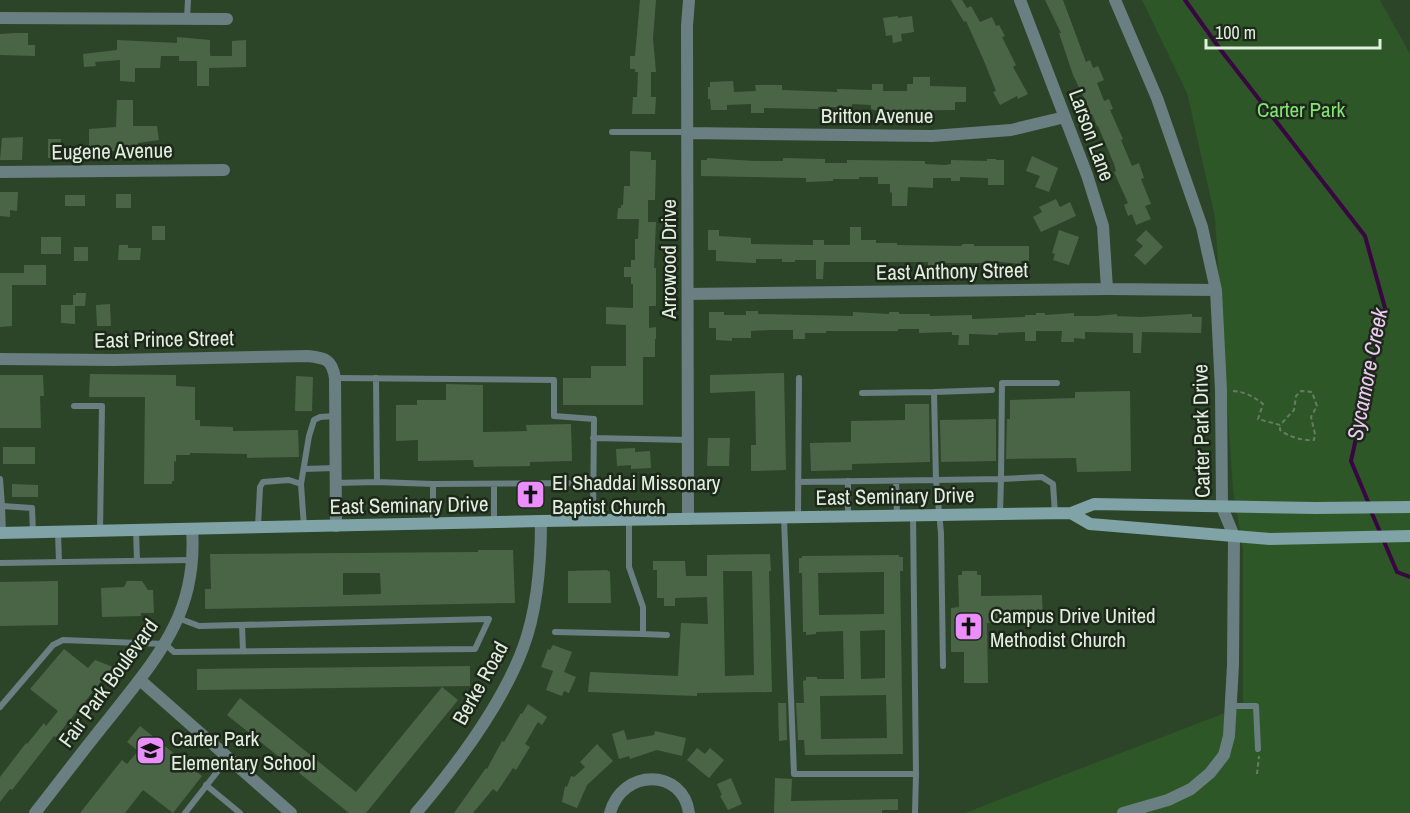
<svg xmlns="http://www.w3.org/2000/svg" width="1410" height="813" font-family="'Archivo Narrow',sans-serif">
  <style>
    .green { fill: #2d5726 }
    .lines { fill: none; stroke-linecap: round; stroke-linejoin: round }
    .stream { stroke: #3a0543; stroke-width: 4 }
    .building { fill: #4a6546; fill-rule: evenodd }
    .path { stroke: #667c62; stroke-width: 2; stroke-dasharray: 4.5 3; stroke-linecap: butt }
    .service { stroke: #697f81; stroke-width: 6 }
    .minor { stroke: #697f81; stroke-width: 12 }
    .secondary { stroke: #7fa3a6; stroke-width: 12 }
    .labels { text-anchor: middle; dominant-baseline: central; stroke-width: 5; stroke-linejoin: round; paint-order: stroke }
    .park-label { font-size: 21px; fill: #85e376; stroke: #1d281b }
    .street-label { font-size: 21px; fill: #e1f0de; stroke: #1d281b }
    .poi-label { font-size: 21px; fill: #e1f0de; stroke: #1d281b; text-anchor: start }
    .water-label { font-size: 22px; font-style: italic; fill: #eecaf4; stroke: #1d281b }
  </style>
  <rect width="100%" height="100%" fill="#2c4528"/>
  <path class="green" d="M1142 0H1380L1410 54V813H965L1243 706V549L1233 490 1215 217 1187 93Z"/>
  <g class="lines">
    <path class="stream" d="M1185 0 1220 49 1365 236 1385 308 1351 461 1369 504
      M1371 511 1397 572 1410 577"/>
  </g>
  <path class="building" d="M640 0H656L653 38 656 72H651V97H656L655 114H632L633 97H637L638 72H635V69H630V56H635Z
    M951 0H962L967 8 971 6 980 22 992 17 996 26 999 25 1005 36 1002 37 1016 65 1013 67 1028 94 1018 99 1017 96 1000 105 993 92 996 91 984 61 966 21 964 22Z
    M1045 0H1063L1086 62 1090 60 1093 68 1098 66 1104 80 1097 83 1104 101 1109 99 1113 109 1110 110 1123 139 1121 140 1132 166 1139 163 1144 178 1141 179 1151 204 1145 206 1151 219 1136 225 1132 214 1128 216 1124 205 1128 203 1114 172 1116 171 1114 164 1098 126H1097L1092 114 1089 116 1085 107 1088 106 1073 75 1059 33H1061Z
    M898 16V18L912 16 914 32 901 34 902 41 893 43 892 35 886 36 883 18Z
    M16 33H28V45H35V56L0 55V34Z
    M177 37 210 40V55L211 56H232V41L246 40V67L209 68V86H197V61H179V56H161L160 68H135V82L120 81V60L95 62 96 66 84 67 83 54 117 50V40L177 43Z
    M913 77H930V86L966 87V102H955V110L878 111 871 109V105L852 104V107H818V109L764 108V113H751V104L727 105V110H711L710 99H708V87H710V82L733 81 734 92 756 91 755 85H782V90L837 92V89L872 90V84H883V91H907V84H913Z
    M117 100H133V126H157L159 140 138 143V149H131V151H89V129L116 127Z
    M23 137 22 160H0L2 138Z
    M48 139H61L60 159 48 158Z
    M630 151 651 152V160H656L655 200H648V222H656L654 268H656V306H649V328L656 327V339H655V357H643V405H563V378H591V366H626V325L606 324V307L633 308V284H631V277H624V267H631V260H635V239H638L639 219H617L618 208H621V205H623L624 186H630Z
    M1032 156 1058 168 1049 192 1035 187 1040 176 1026 171Z
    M707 158 755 161H783V158L825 159V163H847V160L925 161V164L945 165 951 164V160L987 161V159H996V160H1004V185H988V178L960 177V181H951V178H933V188L908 187 907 206H892V193L890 192V184H878V177H859V179H833V181L806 182V178L701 176V160H707Z
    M0 192H18L17 211 10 210V217L0 216Z
    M116 194H131V208H116Z
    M65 195H85V206H65Z
    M1056 199 1060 207 1070 202 1076 216 1041 232 1033 217 1042 212 1039 207Z
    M152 226H165V240H152Z
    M850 227H861V240H876V243H897V245L961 246 963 244H974V246H1029V261H1021V264L991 261V263H939V266H928V262H824L823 279H816V260H795V262H782V259H756V263L716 261V250H708V230H719V236L751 238V244L813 245V240H824V245H850Z
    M1059 230 1079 237 1069 265 1053 260 1055 254 1052 253Z
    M1146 230 1163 247 1145 265 1134 255 1143 246 1136 240Z
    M41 237H61V254H41Z
    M119 245H128V248H141L140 260H118Z
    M74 247H88V261H74Z
    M24 265H46V285H12V326L0 327V273H24Z
    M76 293H86L85 306H75V324L61 323V305H73V295H76Z
    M110 304 111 326H97L96 305Z
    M746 311H758V314L853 316V312L889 314V312H899V314H930V316L972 315V319L1025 317V315H1036V313H1045V315L1074 313V316H1097L1117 314V316L1140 317 1192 314V317H1202L1201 333 1142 332 1141 353H1133V333L1085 332V339L1074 338V342H1061L1062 331H1036V341H1025V332L998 333V335L969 334V345H958L959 335H952V332L919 333V329H898V331H826V333H805V339H793V330H769L751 331V338H732V341L716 340V328H709V312H724V315H746Z
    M784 373 786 470 751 471V445H756L755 391 710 393V375Z
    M90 374 176 375V386L195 387V420H200V426L233 427V431L298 430 299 457 247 458V454L190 453V455H176V462L174 461V481H172V484H144L145 397H89Z
    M0 375H43L44 396H40L41 428H0Z
    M296 376 313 377 312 411H295Z
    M446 384 483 385V432L527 431 526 425 571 424 572 461 530 462V466L474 467 473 460 418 461V440L396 441V405H417V400H446Z
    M1130 391 1131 471 1077 472 1076 458 1006 459 1007 419H1010V400L1075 398V392Z
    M905 404H929L930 462 852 464V470L811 471 810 443 851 442V421L905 420Z
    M996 419V461L941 462 940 420Z
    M708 438H730L729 466H707Z
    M3 447H35V464H3Z
    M635 448V452L650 451 651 468 631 469V465L617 466 616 449Z
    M12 484 38 485V497H12Z
    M478 550H513L515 603 205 609V589H211L210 554 478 552ZM343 573H380L381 594 343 595Z
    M770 554 771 571H769L772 692 697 693V696L588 692 590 672 678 676 681 623 708 624 707 597 675 598V606H664V598H657V570H653V561H685L686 576H707V555ZM723 571H752L754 675 725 676Z
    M899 555V557H903V571H900L903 754 805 755 804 740H798L796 703H804L803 681 806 680V677H817V679H844L843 631 816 632V634L806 635V632H803L802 573H799V558H802V556ZM884 572V614L819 615 818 573ZM885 630V678L861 679 860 631ZM886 695 887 738 821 739 820 696Z
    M607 570 610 572 611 603H568V571Z
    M962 571H977V575H981V596L1042 595 1043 622 987 623 988 683H964V652H951V608L959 607 958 575H962Z
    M58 581V625L0 626V582Z
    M127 581H142L148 590H153L154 613H141V616L102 617 101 588 124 587Z
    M553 645 572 652 564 672 576 677 569 693 564 691 562 696 546 690 553 671 541 667 548 649 550 650Z
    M64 649 88 668 95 660 113 667 56 737 54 736 12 790 10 789 0 802V777L26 743 27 744 44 723 46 726 58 711 30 689Z
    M470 666V686L197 690V669Z
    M442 687 458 700 366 813H349L227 715 240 698 356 792Z
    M778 703H786L787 740 779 741Z
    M528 704 547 717 542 725 538 722 525 744 530 747 516 770 513 768 497 792 493 789 473 813H454L486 768 487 769 502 741 504 742 521 713 522 714Z
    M140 726 202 776 173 813 143 790 125 813H80L122 760 127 764 138 751 127 742Z
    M624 730 627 740 654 735 655 731 686 738 682 756 657 750 630 759 629 756 619 759 612 734Z
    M597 744 613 761 587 785 577 808 562 802 565 786 567 787 571 776 574 777 585 767 580 762Z
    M697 748 705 754 710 748 724 760 709 778 687 760Z
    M731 778 742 804 728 810 720 796 722 795 717 784Z
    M775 778 792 779 791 801 898 799V810H882V813H774Z"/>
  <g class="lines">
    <path class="path" d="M1233 391C1245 392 1253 396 1263 404L1258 419 1280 425 1294 410 1296 396 1301 391 1312 392 1317 406 1311 417 1315 434 1314 440C1303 441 1289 437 1280 430V425
      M1257 774 1259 756"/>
    <path class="service" d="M187 18 188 0
      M612 132H687
      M335 378 554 380V416L594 419 593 520
      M934 392 992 390
      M862 393 934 392 936 480 1001 479 1002 383H1057
      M74 406H102L100 531
      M593 438 688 440
      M304 469 335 468
      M0 479 2 506 32 508 33 532
      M848 481V517
      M896 481 897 516
      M377 482 433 484 593 483
      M798 482 936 480 941 533 943 666
      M335 483 377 482 376 378
      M301 484 309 436 314 420 320 417 335 416
      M494 484V522
      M2 506 3 533
      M1000 514 1001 479 1042 477 1053 484 1055 513
      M798 517 799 378
      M784 518 794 774H916L913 516
      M433 524V484
      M258 527 260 487 263 482 289 480 301 484 304 527
      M136 530 137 561
      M58 532 59 562
      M0 563 191 560
      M242 625 243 651
      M555 632 643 634V607L629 567V520
      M643 634 667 635
      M1231 706H1256L1258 749
      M0 707 53 645 63 640 165 644 174 652 475 649 489 619 199 626 178 618
      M206 785 240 813
      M185 813 228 758
      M915 813 916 774"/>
    <path class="minor" d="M1020 0 1087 175 1103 226 1107 289
      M1115 0 1157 98 1202 227 1216 290 1221 390 1222 507 1234 536 1233 665 1229 736 1224 755 1210 773 1191 789 1168 800 1123 813
      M0 18 227 19
      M687 133 932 136 1011 130 1065 117
      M0 172 224 170
      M688 294 1107 289 1216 290
      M0 359 114 360 308 356C325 358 332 359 335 378L336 526
      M688 519 687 26 689 0
      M140 680 291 813
      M35 813C60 781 85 748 111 716 159 655 198 612 192 529
      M416 813C455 767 502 704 523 648 538 608 541 563 541 521
      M610 813C622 768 683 768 689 813"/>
    <path class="secondary" d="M1071 513 1090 524 1270 539 1410 536
      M0 533 541 521 1071 513 1094 504 1316 508 1410 507"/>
  </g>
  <defs>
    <symbol id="church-square" viewBox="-11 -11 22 22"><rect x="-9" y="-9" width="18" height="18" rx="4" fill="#eb8dfc" stroke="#1d281b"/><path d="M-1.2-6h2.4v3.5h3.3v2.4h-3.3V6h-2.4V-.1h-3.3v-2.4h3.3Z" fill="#111"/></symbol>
    <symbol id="school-square" viewBox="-11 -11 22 22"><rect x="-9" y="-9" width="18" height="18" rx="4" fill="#eb8dfc" stroke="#1d281b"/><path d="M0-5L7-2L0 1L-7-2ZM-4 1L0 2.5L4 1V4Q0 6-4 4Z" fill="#111"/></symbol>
  </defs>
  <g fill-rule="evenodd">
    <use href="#church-square" x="514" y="478" width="33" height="33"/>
    <use href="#church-square" x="952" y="610" width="33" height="33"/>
    <use href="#school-square" x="134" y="734" width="33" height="33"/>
  </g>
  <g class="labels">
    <g class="park-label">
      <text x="1301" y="109">Carter Park</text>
    </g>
    <g class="street-label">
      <text x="877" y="115">Britton Avenue</text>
      <text transform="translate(1092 135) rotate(70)">Larson Lane</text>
      <text transform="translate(112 151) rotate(-1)">Eugene Avenue</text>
      <text transform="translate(668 259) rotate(-90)">Arrowood Drive</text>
      <text transform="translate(952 271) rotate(-1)">East Anthony Street</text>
      <text transform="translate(164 339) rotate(-1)">East Prince Street</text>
      <text transform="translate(1201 431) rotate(-91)">Carter Park Drive</text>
      <text transform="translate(895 496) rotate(-1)">East Seminary Drive</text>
      <text transform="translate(409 505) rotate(-1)">East Seminary Drive</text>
      <text transform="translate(108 683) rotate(-54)">Fair Park Boulevard</text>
      <text transform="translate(480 683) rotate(-61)">Berke Road</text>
    </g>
    <g class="poi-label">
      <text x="552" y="482">El Shaddai Missonary<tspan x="552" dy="24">Baptist Church</tspan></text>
      <text x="990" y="615">Campus Drive United<tspan x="990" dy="24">Methodist Church</tspan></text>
      <text x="171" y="738">Carter Park<tspan x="171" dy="24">Elementary School</tspan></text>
    </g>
    <g class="water-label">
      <text transform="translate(1367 374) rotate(-79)">Sycamore Creek</text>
    </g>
  </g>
  <path d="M1206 39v9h174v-9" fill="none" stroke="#e1f0de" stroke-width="3"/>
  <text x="1215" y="39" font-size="18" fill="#e1f0de" stroke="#1d281b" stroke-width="4.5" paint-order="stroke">100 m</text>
</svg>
